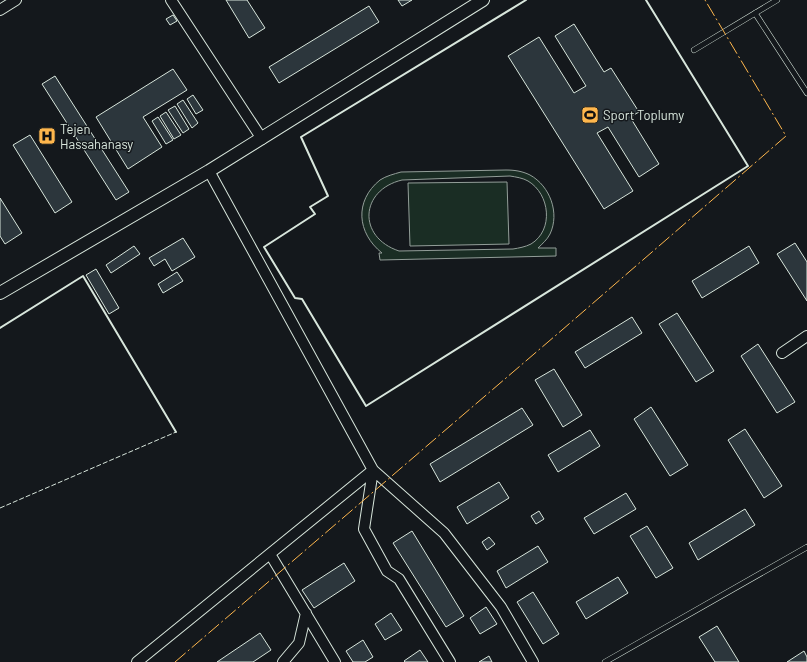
<svg xmlns="http://www.w3.org/2000/svg" width="807" height="662" font-family="Barlow,sans-serif">
  <style>
    .green { fill: #1a2d24; stroke: #939e99; fill-rule: evenodd }
    .building { fill: #2c363c; stroke: #d8e6dc }
    .lines { fill: none; stroke-linecap: round; stroke-linejoin: round }
    .service-casing { stroke: #d8e6dc; stroke-width: 6 }
    .minor-casing { stroke: #d8e6dc; stroke-width: 12 }
    .tertiary-casing { stroke: #d8e6dc; stroke-width: 14 }
    .service { stroke: #14181c; stroke-width: 5 }
    .minor { stroke: #14181c; stroke-width: 10 }
    .tertiary { stroke: #14181c; stroke-width: 12 }
    .fence { stroke: #d8e6dc; stroke-width: 1; stroke-dasharray: 5 2; stroke-linecap: butt }
    .wall { stroke: #d8e6dc; stroke-width: 2 }
    .power { stroke: #ffb74d; stroke-width: 1; stroke-dasharray: 14 3 2 3; stroke-linecap: butt }
    .labels { text-anchor: middle; dominant-baseline: central; stroke-width: 3; stroke-linejoin: round; paint-order: stroke }
    .poi-label { font-size: 13px; fill: #d8e6dc; stroke: #14181c; text-anchor: start }
  </style>
  <rect width="100%" height="100%" fill="#14181c"/>
  <path class="green" d="M506 170C514 170 522 171 530 175 550 186 560 213 550 234 547 240 542 244 538 248H556V256L380 260 379 253H382C357 233 354 201 380 180 386 176 394 174 401 172ZM510 176C516 177 523 178 528 181 550 194 554 230 531 244 525 247 519 248 513 249L399 251C357 237 360 190 402 180Z
    M507 182 509 244 410 246 408 183Z"/>
  <path class="building" d="M226 0H247L265 28 249 38Z
    M398 0H412L402 6Z
    M369 6 379 22 279 83 269 67Z
    M173 15 177 21 170 25 166 19Z
    M574 24 604 72 611 68 639 112 630 117 659 164 639 177 608 127 597 133 633 191 604 209 508 56 539 37 574 93 586 86 555 36Z
    M173 69 187 90 143 117 162 147 128 169 96 117Z
    M55 76 129 192 116 200 42 84Z
    M193 95 203 110 196 114 187 99Z
    M183 100 198 123 192 128 177 104Z
    M175 106 189 129 183 133 168 110Z
    M166 112 181 135 174 139 160 116Z
    M158 117 173 140 166 144 152 121Z
    M30 135 72 202 55 213 13 145Z
    M0 198 22 233 5 244 0 236Z
    M183 238 195 257 172 271 165 259 154 266 149 258Z
    M795 243 807 262V301L777 254Z
    M134 246 140 254 111 273 106 265Z
    M749 246 759 263 702 298 692 281Z
    M96 269 119 308 109 314 86 275Z
    M177 272 183 281 163 293 158 284Z
    M677 313 714 371 696 382 659 324Z
    M632 317 642 333 585 368 575 352Z
    M758 344 795 402 777 413 741 356Z
    M554 369 582 415 563 427 535 380Z
    M651 407 688 465 670 476 634 419Z
    M522 408 533 425 440 482 430 464Z
    M745 429 782 486 764 498 728 440Z
    M590 430 600 446 558 472 548 455Z
    M499 482 509 498 467 524 457 507Z
    M626 493 636 509 594 534 584 518Z
    M745 509 755 525 698 560 689 543Z
    M539 511 544 519 536 524 531 516Z
    M647 526 673 568 656 578 630 536Z
    M412 531 464 616 446 627 393 543Z
    M489 537 495 544 487 550 482 542Z
    M538 546 548 562 506 588 497 571Z
    M344 563 355 581 314 608 302 590Z
    M618 577 628 593 586 619 576 602Z
    M533 592 559 634 543 644 517 602Z
    M486 607 497 624 480 634 470 618Z
    M391 613 402 630 385 640 375 624Z
    M717 626 739 662H715L699 637Z
    M260 633 271 650 253 662H217Z
    M363 640 373 657 365 662H353L346 651Z
    M420 650 428 662H405L404 661Z
    M804 651 807 657V662H787Z
    M489 656 492 662H479Z"/>
  <g class="lines">
    <defs>
      <path id="service" d="M755 13 807 93
        M694 50 777 0
        M605 662 807 547"/>
      <path id="minor" d="M171 0 262 139
        M0 10 16 0
        M209 171 373 470 444 533 501 607 533 662
        M782 353 807 336
        M373 470 364 529 387 571 399 579 450 662
        M270 554 335 662
        M137 662 373 470
        M283 662 299 643 306 613"/>
      <path id="tertiary" d="M0 293 209 171 483 0"/>
    </defs>
    <use href="#service" class="service-casing"/>
    <use href="#minor" class="minor-casing"/>
    <use href="#tertiary" class="tertiary-casing"/>
    <use href="#service" class="service"/>
    <use href="#minor" class="minor"/>
    <use href="#tertiary" class="tertiary"/>
    <path class="fence" d="M0 508 176 432"/>
    <path class="wall" d="M526 0 301 137 328 196 310 207 315 214 264 247 295 298 302 299 366 406 748 166 646 0
      M0 328 83 276 176 432"/>
    <path class="power" d="M175 662 562 330 786 136 705 0"/>
  </g>
  <defs>
    <symbol id="stadium-square" viewBox="-11 -11 22 22"><rect x="-9" y="-9" width="18" height="18" rx="4" fill="#ffb74d" stroke="#14181c"/><path d="M0-5a6.5 5 0 1 0 0 10a6.5 5 0 1 0 0-10ZM-3.5-1.8h7v3.6h-7Z" fill="#111"/></symbol>
    <symbol id="hospital-square" viewBox="-11 -11 22 22"><rect x="-9" y="-9" width="18" height="18" rx="4" fill="#ffb74d" stroke="#14181c"/><path d="M-5-5h3v3.5h4V-5h3V5h-3V1.5h-4V5h-3Z" fill="#111"/></symbol>
  </defs>
  <g fill-rule="evenodd">
    <use href="#stadium-square" x="580" y="105" width="20" height="20"/>
    <use href="#hospital-square" x="37" y="126" width="20" height="20"/>
  </g>
  <g class="labels">
    <g class="poi-label">
      <text x="603" y="115">Sport Toplumy</text>
      <text x="60" y="129">Tejen<tspan x="60" dy="15">Hassahanasy</tspan></text>
    </g>
  </g>
</svg>
